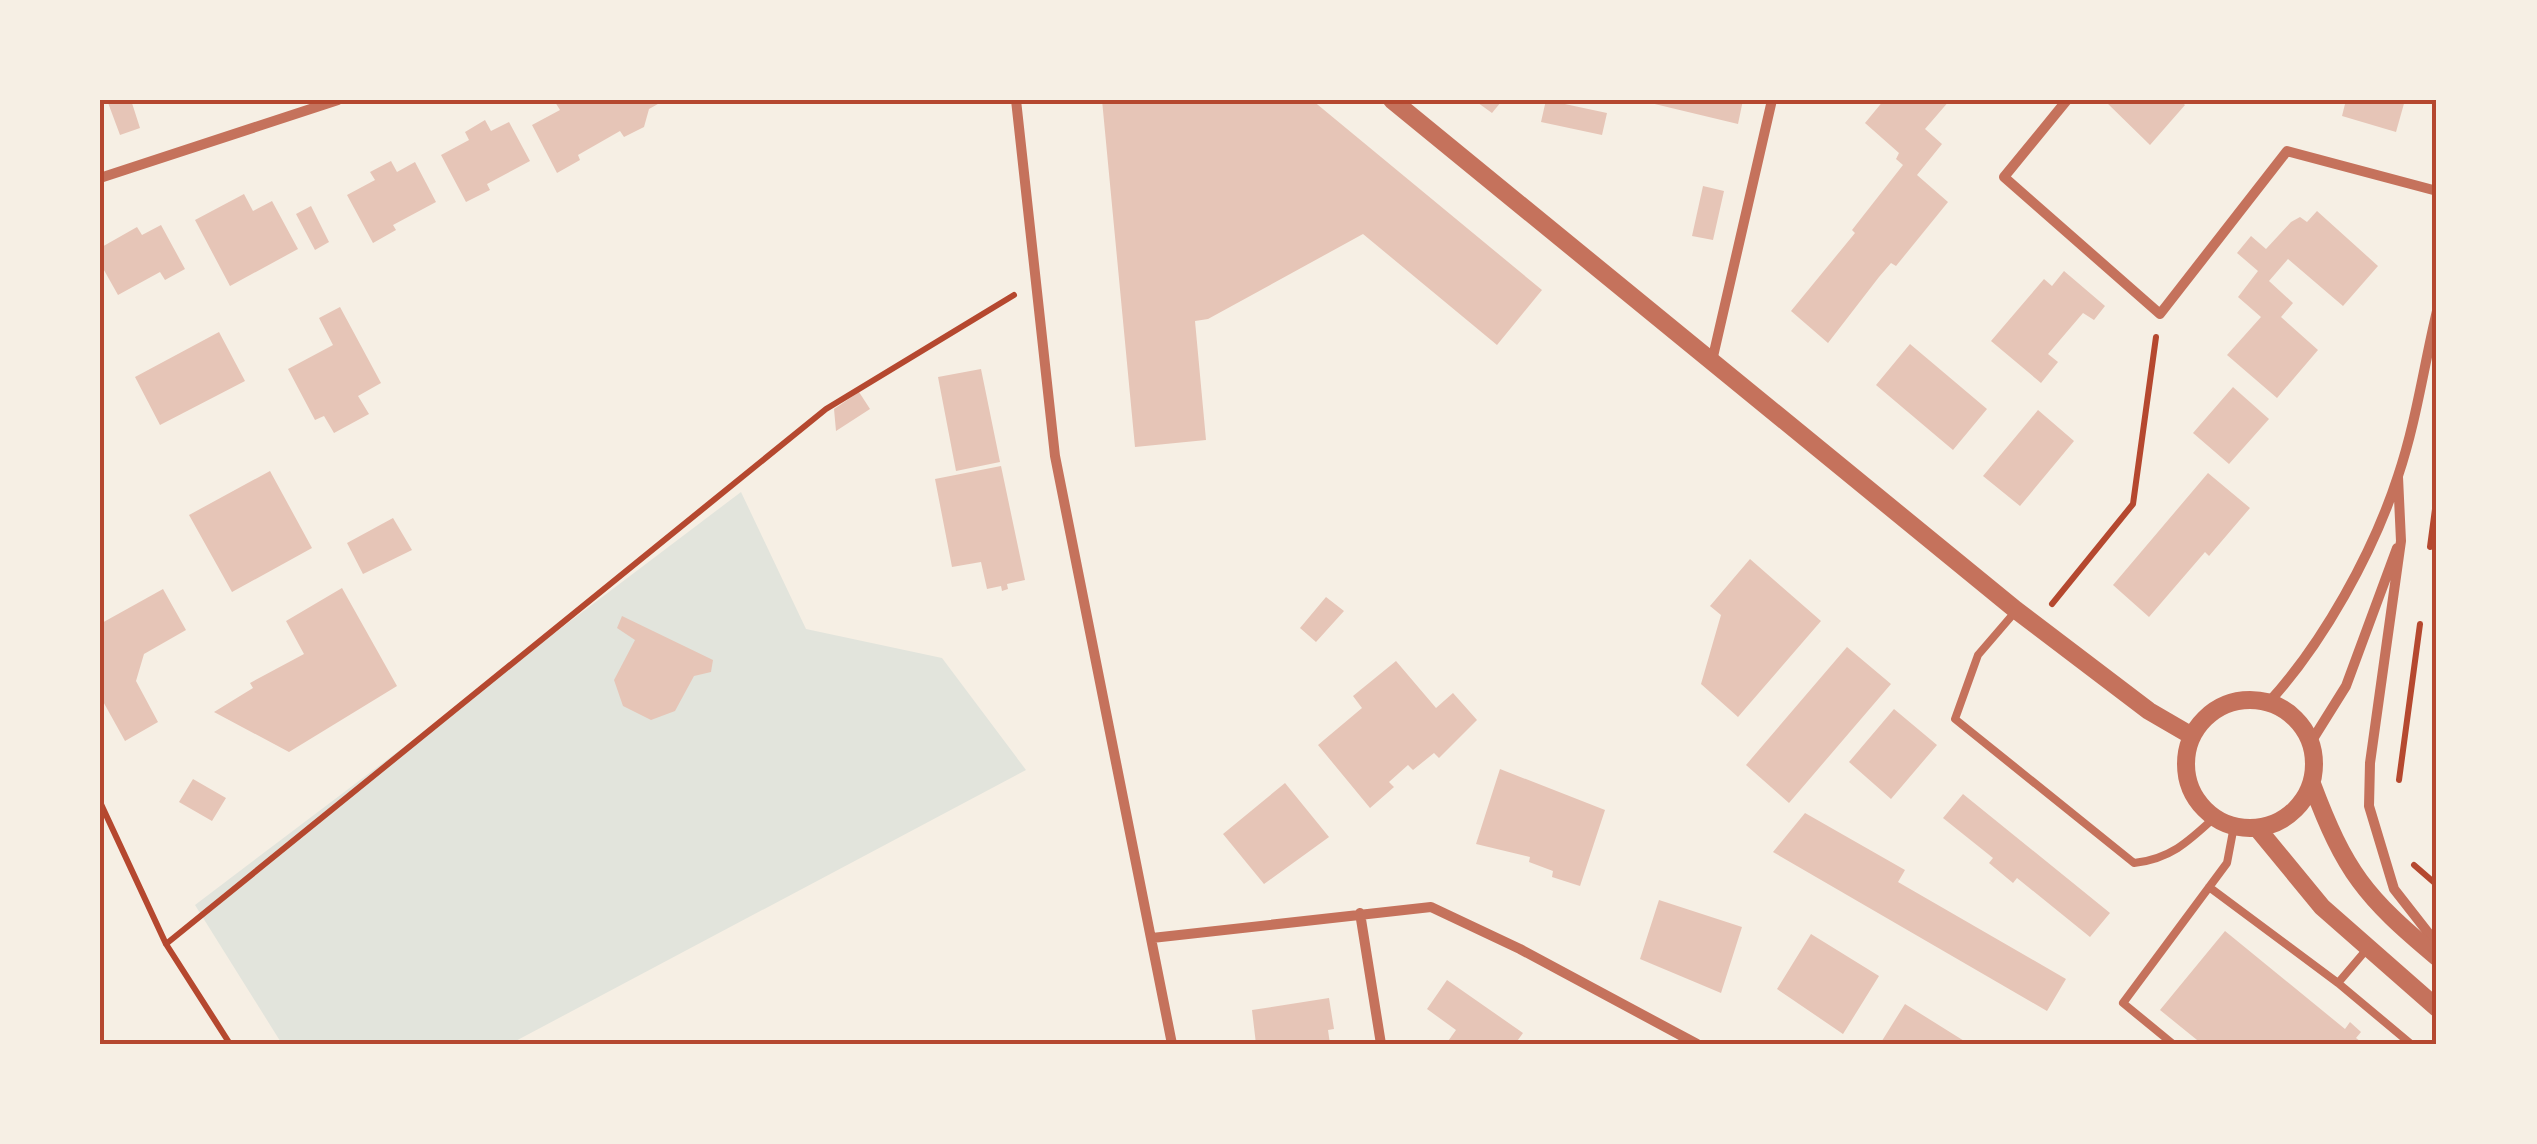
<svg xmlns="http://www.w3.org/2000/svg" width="2537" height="1144" font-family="Merriweather,serif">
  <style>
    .green { fill: #e2e4dc }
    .building { fill: #e6c5b7 }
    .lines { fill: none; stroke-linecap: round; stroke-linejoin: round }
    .path { stroke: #b5482f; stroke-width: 6 }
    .service { stroke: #c5725c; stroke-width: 8 }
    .minor { stroke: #c5725c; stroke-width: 10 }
    .tertiary { stroke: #c5725c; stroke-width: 18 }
    .neatline { fill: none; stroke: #b5482f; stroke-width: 4 }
  </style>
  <rect width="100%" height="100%" fill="#f6efe4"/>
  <path class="green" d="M741 492 806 629 942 658 1026 770 510 1044H282L195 905Z"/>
  <path class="building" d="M107 100H131L140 128 120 135Z
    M560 100 582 102 665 100 649 109 644 127 624 137 620 131 578 155 580 160 557 173 532 125 560 110 555 102Z
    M1102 100H1312L1542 290 1497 345 1363 234 1208 319 1195 321 1206 440 1135 447Z
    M1474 100H1498L1501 102 1492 113Z
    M1546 100 1607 113 1602 135 1541 122Z
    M1638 100H1743L1738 124Z
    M1884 100H1950L1925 129 1942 144 1917 175 1948 202 1896 266 1891 263 1879 277 1828 343 1791 311 1855 233 1852 230 1903 165 1896 159 1899 153 1865 123Z
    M2104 100H2180L2185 105 2150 145Z
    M2346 100H2405L2396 132 2342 116Z
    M485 120 491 131 509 122 530 161 487 184 490 190 466 202 441 155 469 140 465 132Z
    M391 161 397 172 415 162 436 202 393 225 396 230 373 243 347 195 375 180 370 172Z
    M1703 186 1724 191 1713 240 1692 236Z
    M244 194 253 211 272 201 298 249 230 286 195 220Z
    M311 206 329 242 315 250 296 214Z
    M2317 211 2378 266 2343 306 2288 259 2269 281 2293 303 2281 317 2318 350 2277 398 2227 355 2261 317 2238 297 2258 271 2237 253 2251 236 2266 249 2291 222 2300 217 2307 222Z
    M161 225 185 269 165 280 160 272 118 295 100 263V248L137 227 142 235Z
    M2064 271 2105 306 2094 320 2083 313 2048 354 2058 362 2041 383 1991 341 2044 279 2052 286Z
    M340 307 381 383 358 396 369 414 334 433 324 416 315 420 288 369 333 345 319 318Z
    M219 332 245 381 160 425 135 377Z
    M1910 344 1987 409 1953 450 1876 385Z
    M981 369 1000 462 956 471 938 377Z
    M2233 387 2269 419 2229 464 2193 433Z
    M859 392 870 409 836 431 834 409Z
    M2038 410 2074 441 2020 506 1983 476Z
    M1001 466 1025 580 1007 584 1008 589 1002 591 1001 586 987 589 981 562 952 567 935 479Z
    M270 471 312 548 232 592 189 515Z
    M2208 473 2250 508 2209 556 2205 552 2149 617 2113 585Z
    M393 518 412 550 363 574 347 543Z
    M1750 559 1821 621 1738 717 1701 684 1721 615 1710 606Z
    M342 588 397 686 289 752 214 712 253 688 250 683 304 654 286 621Z
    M163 589 186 630 144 654 136 681 158 722 125 741 100 696V624Z
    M1326 597 1344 611 1316 642 1300 628Z
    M622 616 713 660 711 672 694 676 675 711 651 720 623 706 614 680 635 640 617 628Z
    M1847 647 1891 684 1789 803 1746 765Z
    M1396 661 1436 708 1453 693 1477 720 1439 758 1434 753 1413 770 1408 765 1389 782 1394 787 1370 808 1318 745 1362 708 1353 696Z
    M1894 709 1937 745 1891 799 1849 762Z
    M1500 769 1605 810 1580 886 1552 877 1553 871 1529 862 1530 857 1476 844Z
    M193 779 226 798 212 821 179 802Z
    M1285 783 1329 837 1264 884 1223 834Z
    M1963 794 2110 913 2090 937 2017 878 2013 883 1989 863 1993 858 1943 818Z
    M1805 813 1905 870 1898 882 2066 979 2047 1011 1773 852Z
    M1659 900 1742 927 1721 993 1640 959Z
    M2225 931 2345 1029 2350 1022 2361 1032 2356 1038 2364 1044H2202L2160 1010Z
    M1811 934 1879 976 1843 1034 1777 989Z
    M1447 980 1523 1033 1515 1044H1446L1456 1030 1427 1009Z
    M1329 998 1334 1029 1328 1030 1330 1044H1256L1252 1010Z
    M1905 1004 1969 1044H1880Z"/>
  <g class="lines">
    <path class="path" d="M2430 547 2437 494
      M2052 604 2133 504 2156 337
      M2399 780 2420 624
      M100 802 166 944 230 1044
      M2414 865 2437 885
      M166 944 826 409 1014 295"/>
    <path class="service" d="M2015 612 1978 655 1955 719 2134 863C2170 859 2188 842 2214 818
      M2209 887 2338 983
      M2367 949 2338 983 2411 1044
      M2173 1044 2123 1003 2227 863 2234 826"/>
    <path class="minor" d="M1016 100 1055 456 1172 1044
      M2067 100 2004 177 2160 314 2287 151 2437 191
      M100 178 338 100
      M1712 361 1772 100
      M2398 477 2401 541 2370 763 2369 806 2394 889 2437 944
      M2269 702C2323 643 2373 553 2398 476 2416 423 2424 365 2437 311
      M2311 742 2346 686 2397 548
      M1360 913 1381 1044
      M1152 938 1431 907 1520 949 1697 1044"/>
    <path class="tertiary" d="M1392 100 2016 610 2149 711 2192 736
      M2186 764a64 64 0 1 1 128 0a64 64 0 1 1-128 0Z
      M2312 784C2345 872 2365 897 2437 957
      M2257 828 2322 907 2437 1008"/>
  </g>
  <rect width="2537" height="1144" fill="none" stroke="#f6efe4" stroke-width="205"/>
  <rect x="102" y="102" width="2332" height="940" class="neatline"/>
</svg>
